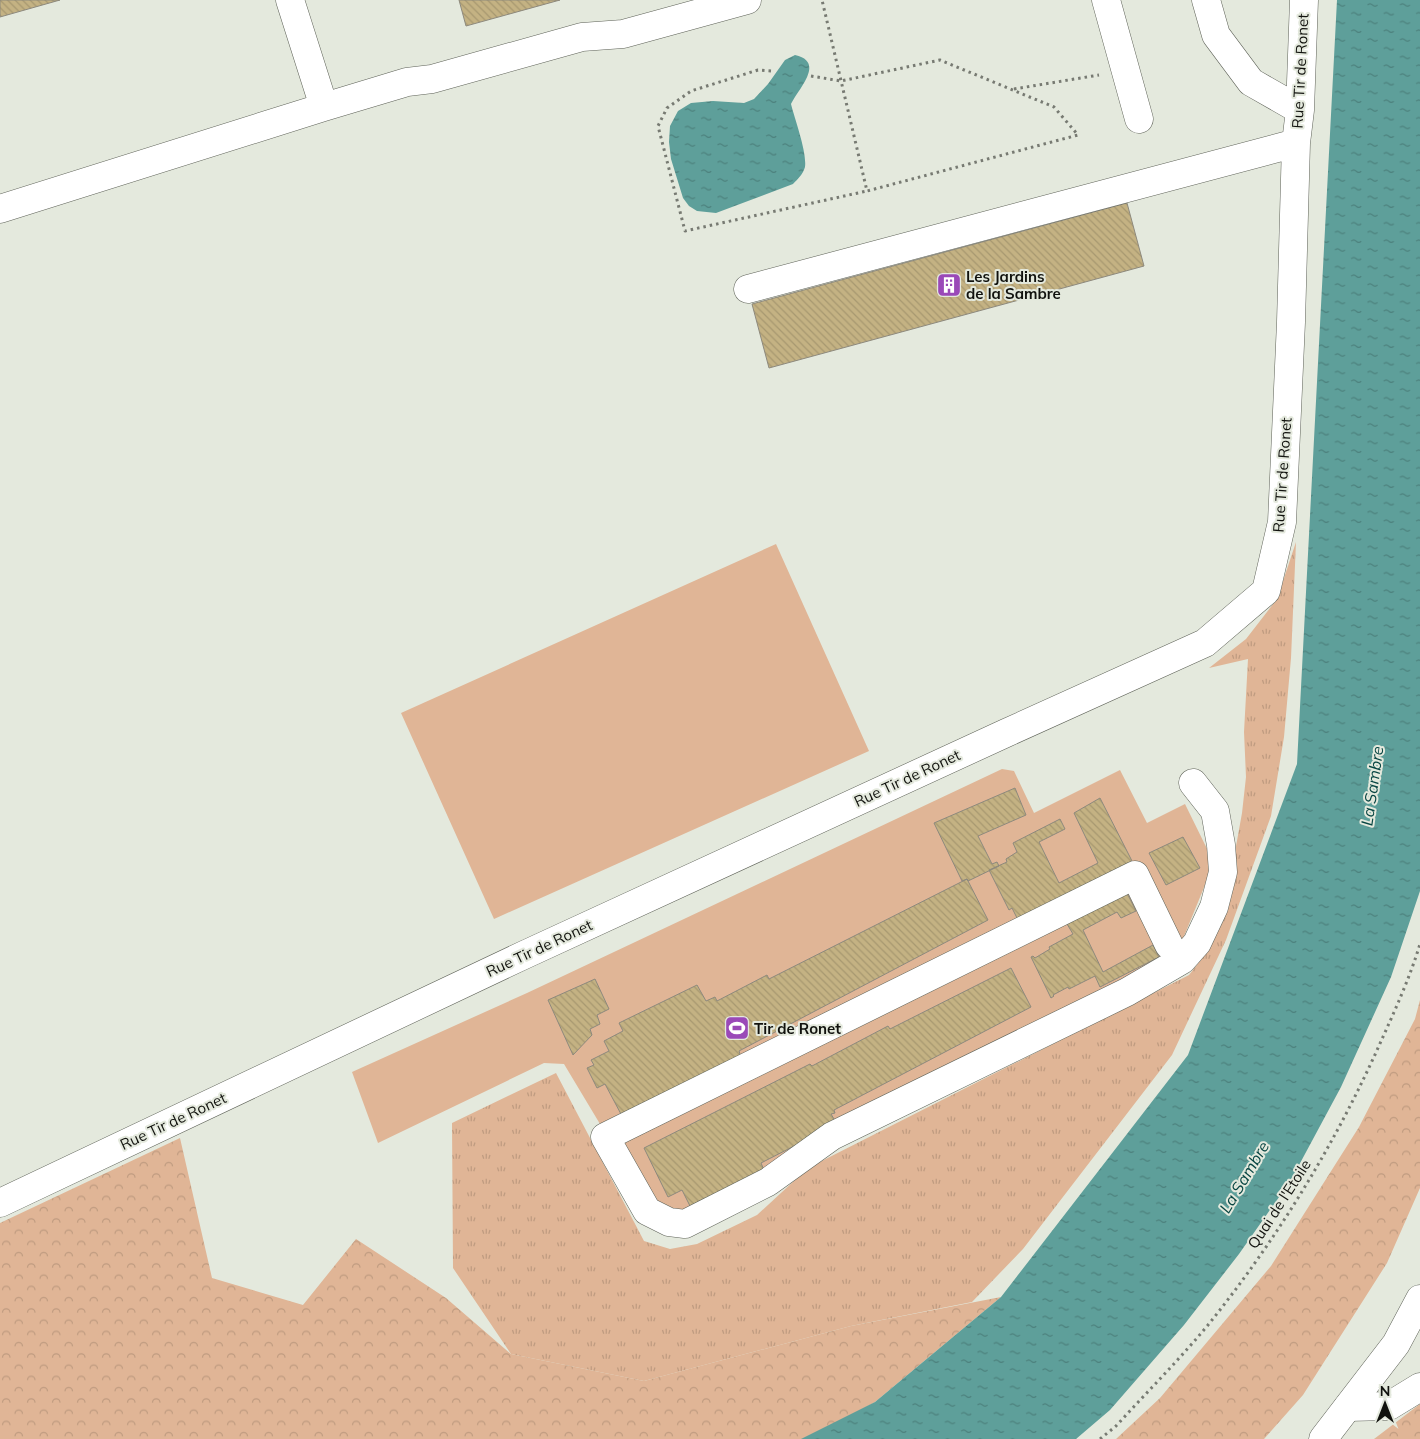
<svg xmlns="http://www.w3.org/2000/svg" width="1420" height="1439" font-family="Mulish,sans-serif">
  <style>
    .grass { fill: url(#grass-tufts) }
    .forest { fill: url(#forest-crowns) }
    .green { fill: #e0b596 }
    .water { fill: url(#water-ripples) }
    .building { fill: url(#building-back-hatch); stroke: #8d897d }
    .lines { fill: none; stroke-linecap: round; stroke-linejoin: round }
    .minor-casing { stroke: #5e6258; stroke-width: 29 }
    .major-casing { stroke: #5e6258; stroke-width: 29 }
    .path { stroke: #777a72; stroke-width: 3; stroke-dasharray: 2.5 4; stroke-linecap: butt }
    .minor { stroke: #fff; stroke-width: 28 }
    .major { stroke: #fff; stroke-width: 28 }
    .labels { text-anchor: middle; dominant-baseline: central; stroke-width: 4; stroke-linejoin: round; paint-order: stroke }
    .street-label { font-size: 15px; fill: #11120e; stroke: #e4e9dd }
    .poi-label { font-size: 15px; font-weight: bold; fill: #11120e; stroke: #e4e9dd; text-anchor: start }
    .water-label { font-size: 16px; font-style: italic; fill: #084643; stroke: #e4e9dd }
  </style>
  <defs>
    <pattern id="grass-tufts" width="24" height="20" patternUnits="userSpaceOnUse" patternTransform="scale(1.25)"><rect width="24" height="20" fill="#e0b596"/><path d="M3 7l-1-3M5 7V3M7 7l1-3M15 17l-1-3M17 17v-4M19 17l1-3" fill="none" stroke="#bf9b80"/></pattern>
    <pattern id="forest-crowns" width="20" height="18" patternUnits="userSpaceOnUse" patternTransform="scale(1.25)"><rect width="20" height="18" fill="#e0b596"/><path d="M2 6a3 3 0 1 1 6 0M12 15a3 3 0 1 1 6 0" fill="none" stroke="#bf9b80"/></pattern>
    <pattern id="water-ripples" width="26" height="14" patternUnits="userSpaceOnUse" patternTransform="scale(1.25)"><rect width="26" height="14" fill="#5e9f9a"/><path d="M2 4q2-2 4 0t4 0M15 11q2-2 4 0t4 0" fill="none" stroke="#4c807c"/></pattern>
    <pattern id="building-back-hatch" width="6" height="6" patternUnits="userSpaceOnUse" patternTransform="scale(1.25)"><rect width="6" height="6" fill="#c4b283"/><path d="M-1 5l2 2M0 0l6 6M5-1l2 2" fill="none" stroke="#a79870"/></pattern>
  </defs>
  <rect width="100%" height="100%" fill="#e4e9dd"/>
  <path class="grass" d="M1296 542 1291 658 1284 737 1271 816 1226 940 1172 1055 1023 1249 972 1302 851 1326 644 1381 511 1354 453 1268 452 1123 556 1073 644 1241 670 1249 697 1244 757 1215 808 1168 1189 975 1207 952 1229 885 1242 813 1246 777 1244 732 1248 659 1209 668 1246 639 1277 599Z"/>
  <path class="forest" d="M1420 1000V1188L1387 1263 1303 1395 1264 1439H1116L1160 1398 1271 1266 1359 1127 1415 1019Z
    M180 1138 212 1278 303 1305 356 1239 446 1298 511 1354 644 1381 851 1326 1001 1297 875 1402 813 1439H0V1223Z
    M1420 1404V1439H1374Z"/>
  <path class="green" d="M776 544 869 751 494 919 401 713Z
    M1002 769 1014 771 1034 813 1120 770 1147 823 1185 804 1214 863 1178 951 837 1124 764 1170 706 1201 657 1219 564 1064 544 1063 378 1143 352 1072 527 993Z"/>
  <path class="water" d="M1337 0H1420V891L1391 977 1341 1087 1291 1180 1239 1254 1184 1325 1110 1410 1076 1439H801L875 1402 1001 1297 1188 1055 1297 764Z
    M795 55C826 62 798 89 791 104 795 120 807 152 805 167 803 174 798 179 793 184L716 213 697 211 689 206 683 198 671 159 669 142 670 126 678 111 691 103 713 101 744 103 754 99 768 84 785 60Z"/>
  <path class="building" d="M0 0H60L0 17Z
    M459 0H560L466 26Z
    M1127 203 1144 266 769 368 752 304Z
    M1015 788 1026 815 978 836 992 864 997 862 999 866 968 881 967 879 962 881 934 823Z
    M1100 798 1132 861 1018 920 1012 908 1009 910 989 870 1007 862 1006 859 1017 852 1013 843 1060 819 1065 829 1039 842 1059 883 1098 863 1074 813Z
    M1183 837 1200 868 1166 885 1149 853Z
    M967 879 988 920 739 1051 741 1057 622 1116 605 1084 597 1088 587 1068 594 1065 591 1060 609 1051 604 1041 623 1031 619 1023 697 985 706 1001 715 997 717 1001 767 975 769 979Z
    M1127 893 1136 911 1121 918 1117 912 1083 930 1103 972 1153 945 1159 957 1100 987 1095 976 1069 989 1068 987 1053 995 1054 996 1051 998 1031 957 1033 956 1035 958 1050 949 1049 947 1073 934 1067 924Z
    M1011 968 1031 1007 834 1110 835 1113 831 1114 837 1124 761 1163 764 1170 706 1201 705 1198 690 1206 682 1190 668 1197 644 1148 810 1064 812 1066 888 1026 890 1029Z
    M595 979 609 1009 597 1015 600 1024 590 1029 592 1035 573 1055 548 1000Z"/>
  <g class="lines">
    <defs>
      <path id="minor" d="M290 0 324 107
        M1106 0 1139 119
        M1206 0 1216 35 1251 82 1300 110
        M0 209 324 107 407 82 432 79 582 37 623 34 747 0
        M748 289 1296 143
        M1169 945 1135 875 605 1137 647 1211 669 1222 685 1224 768 1182 832 1136 1127 992 1182 960 1197 943 1214 907 1223 872 1221 845 1215 811 1193 783
        M0 1203 524 955 1006 733 1205 643 1266 591 1282 522 1291 322 1296 143 1300 110 1304 0
        M1348 1407 1389 1406 1420 1387"/>
      <path id="major" d="M1323 1439 1396 1344 1420 1299"/>
    </defs>
    <use href="#minor" class="minor-casing"/>
    <use href="#major" class="major-casing"/>
    <path class="path" d="M771 71 758 70 691 91 667 108 658 126 685 231 867 191
      M811 76 841 81 940 60 1054 107 1078 135 867 191 822 0
      M1014 89 1099 75
      M1100 1439 1116 1426C1147 1392 1179 1360 1208 1325 1278 1238 1337 1141 1382 1039 1396 1008 1410 977 1420 944"/>
    <use href="#minor" class="minor"/>
    <use href="#major" class="major"/>
  </g>
  <defs>
    <symbol id="building-square" viewBox="-11 -11 22 22"><rect x="-9" y="-9" width="18" height="18" rx="4" fill="#9a49b8" stroke="#e4e9dd"/><path d="M-4-6H4V6H1V3H-1V6H-4ZM-2.5-4.3h1.7v1.8h-1.7ZM.8-4.3h1.7v1.8H.8ZM-2.5-1h1.7V.8h-1.7ZM.8-1h1.7V.8H.8Z" fill="#fff"/></symbol>
    <symbol id="stadium-square" viewBox="-11 -11 22 22"><rect x="-9" y="-9" width="18" height="18" rx="4" fill="#9a49b8" stroke="#e4e9dd"/><path d="M0-5a6.5 5 0 1 0 0 10a6.5 5 0 1 0 0-10ZM-3.5-1.8h7v3.6h-7Z" fill="#fff"/></symbol>
  </defs>
  <g fill-rule="evenodd">
    <use href="#building-square" x="935" y="271" width="28" height="28"/>
    <use href="#stadium-square" x="723" y="1014" width="28" height="28"/>
  </g>
  <g class="labels">
    <g class="street-label">
      <text transform="translate(1300 71) rotate(-87)">Rue Tir de Ronet</text>
      <text transform="translate(1282 475) rotate(-86)">Rue Tir de Ronet</text>
      <text transform="translate(907 778) rotate(-25)">Rue Tir de Ronet</text>
      <text transform="translate(539 948) rotate(-25)">Rue Tir de Ronet</text>
      <text transform="translate(173 1121) rotate(-25)">Rue Tir de Ronet</text>
      <text transform="translate(1279 1204) rotate(-57)">Quai de l'Etoile</text>
    </g>
    <g class="poi-label">
      <text x="966" y="276">Les Jardins<tspan x="966" dy="17">de la Sambre</tspan></text>
      <text x="754" y="1028">Tir de Ronet</text>
    </g>
    <g class="water-label">
      <text transform="translate(1372 786) rotate(-82)">La Sambre</text>
      <text transform="translate(1244 1177) rotate(-59)">La Sambre</text>
    </g>
  </g>
  <g transform="translate(1385 1404)" stroke="#e4e9dd" stroke-width="4" paint-order="stroke">
  <path d="M0-4L9 19L0 12L-9 19Z" fill="#11120e"/>
  <text y="-8" font-size="14" font-weight="bold" text-anchor="middle" fill="#11120e">N</text>
  </g>
</svg>
